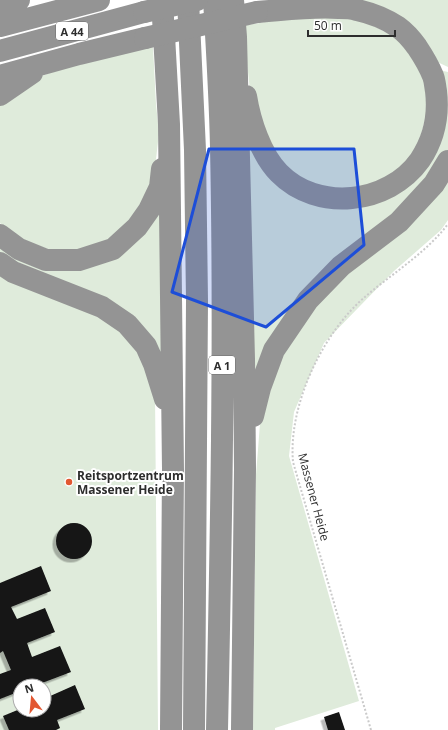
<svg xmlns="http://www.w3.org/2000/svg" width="448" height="730" font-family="'Open Sans',sans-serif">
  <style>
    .green { fill: #dfebdb; fill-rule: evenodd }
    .building { fill: #141414; filter: url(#shadow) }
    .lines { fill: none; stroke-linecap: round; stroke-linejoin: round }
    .path { stroke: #cacaca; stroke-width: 2; stroke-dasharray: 2 2; stroke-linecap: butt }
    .motorway { stroke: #949494; stroke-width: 22 }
    .motorway-bridge { stroke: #949494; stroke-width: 22 }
    .marked { fill: #1d4ed8; fill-opacity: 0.2; stroke: #1d4ed8; stroke-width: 3; stroke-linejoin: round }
    .poi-dot { fill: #e25731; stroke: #fff; stroke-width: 1.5 }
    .labels { text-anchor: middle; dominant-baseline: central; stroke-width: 4; stroke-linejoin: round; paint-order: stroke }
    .shield { fill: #fff; stroke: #6c6c6c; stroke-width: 1 }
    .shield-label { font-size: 11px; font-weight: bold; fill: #2d2d2d }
    .poi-label { font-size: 12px; font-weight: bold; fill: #2d2d2d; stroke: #fff; text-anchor: start }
    .street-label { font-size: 12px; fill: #2d2d2d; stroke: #fff }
  </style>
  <defs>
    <filter id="shadow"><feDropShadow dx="-3.5" dy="3.5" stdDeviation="0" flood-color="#0004"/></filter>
  </defs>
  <rect width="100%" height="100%" fill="#fff"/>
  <path class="green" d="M348 0H448V67L431 59Z
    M351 14 408 44 430 96 422 145 386 184 328 194 282 170 252 109 243 26 270 21Z
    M153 47 156 104 159 133 153 185 143 208 111 240 79 251H53L26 241 3 226 0 223V104L34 79 73 64Z
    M439 70 448 72V151L430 181 335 264 254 394 247 138 301 199 408 181Z
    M448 173V220L441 230 394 271 324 343 294 412 289 456 359 701 275 728V730H253L256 475 261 411 281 352 313 303Z
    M163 187 167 372 150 343 0 258V241L17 253 116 251Z
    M0 273 91 311 126 334 141 354 155 394 158 730H0ZM20 686H44V710H20Z"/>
  <path class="building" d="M56 541a18 18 0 1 1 36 0a18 18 0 1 1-36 0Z
    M41 566 51 591 11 607 17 619 45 608 55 632 27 643 32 657 60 646 71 672 42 683 44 686H20V697L18 692 0 699V674L11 670 3 651 0 653V583Z
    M75 685 85 709 57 720 60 728 56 730H9L3 716 20 709 44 710V687L48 697Z
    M339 712 345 730H328L324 717Z"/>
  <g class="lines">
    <path class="path" d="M371 730 293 462C288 405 323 332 366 296 393 273 426 253 448 224"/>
    <path class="motorway" d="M162 0 169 124 173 470 171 730
      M188 0 195 150 197 301 194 730
      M214 0C217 49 220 98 221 147 225 341 221 536 217 730
      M233 0 236 37 244 359 245 469 242 730
      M0 5 19 0
      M0 26 99 0
      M0 51 144 12
      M0 76 79 54 145 38
      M0 95 32 73
      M246 96C250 121 261 155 279 173 317 212 388 205 420 160 434 139 439 116 436 91 435 86 435 81 433 76 429 66 423 56 417 47 412 40 405 32 398 27 386 19 371 13 357 10 351 8 345 8 339 8 311 6 284 10 257 12
      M0 235 19 249 46 260H79L113 249 137 227 149 210 160 187 162 169
      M0 263 13 272 102 307 127 324 146 346 154 364 165 399
      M253 416 260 388 274 350 308 300 341 266 399 222 434 184 448 161"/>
    <path class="motorway-bridge" d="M144 12 197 0
      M145 38 257 12"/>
  </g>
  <path class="marked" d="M209 149H354L364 245 266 327 172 292Z"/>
  <circle class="poi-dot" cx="69" cy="482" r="4"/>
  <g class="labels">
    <g class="shield">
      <rect x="56" y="22" width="32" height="18" rx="3"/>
      <rect x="209" y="356" width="26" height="18" rx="3"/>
    </g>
    <g class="shield-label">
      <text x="72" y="31">A 44</text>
      <text x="222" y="365">A 1</text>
    </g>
    <g class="poi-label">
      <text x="77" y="475">Reitsportzentrum<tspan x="77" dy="14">Massener Heide</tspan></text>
    </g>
    <g class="street-label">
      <text transform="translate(314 497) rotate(75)">Massener Heide</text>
    </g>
  </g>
  <g transform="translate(32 698) rotate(344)"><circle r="19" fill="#ffffff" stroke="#ababab"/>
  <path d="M0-3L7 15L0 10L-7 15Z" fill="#e25731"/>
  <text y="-6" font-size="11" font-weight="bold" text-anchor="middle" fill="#2d2d2d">N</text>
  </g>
  <path d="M308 30v6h87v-6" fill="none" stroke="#2d2d2d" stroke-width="2"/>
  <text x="314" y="30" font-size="12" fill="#2d2d2d" stroke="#ffffff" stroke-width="3" paint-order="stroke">50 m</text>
</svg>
